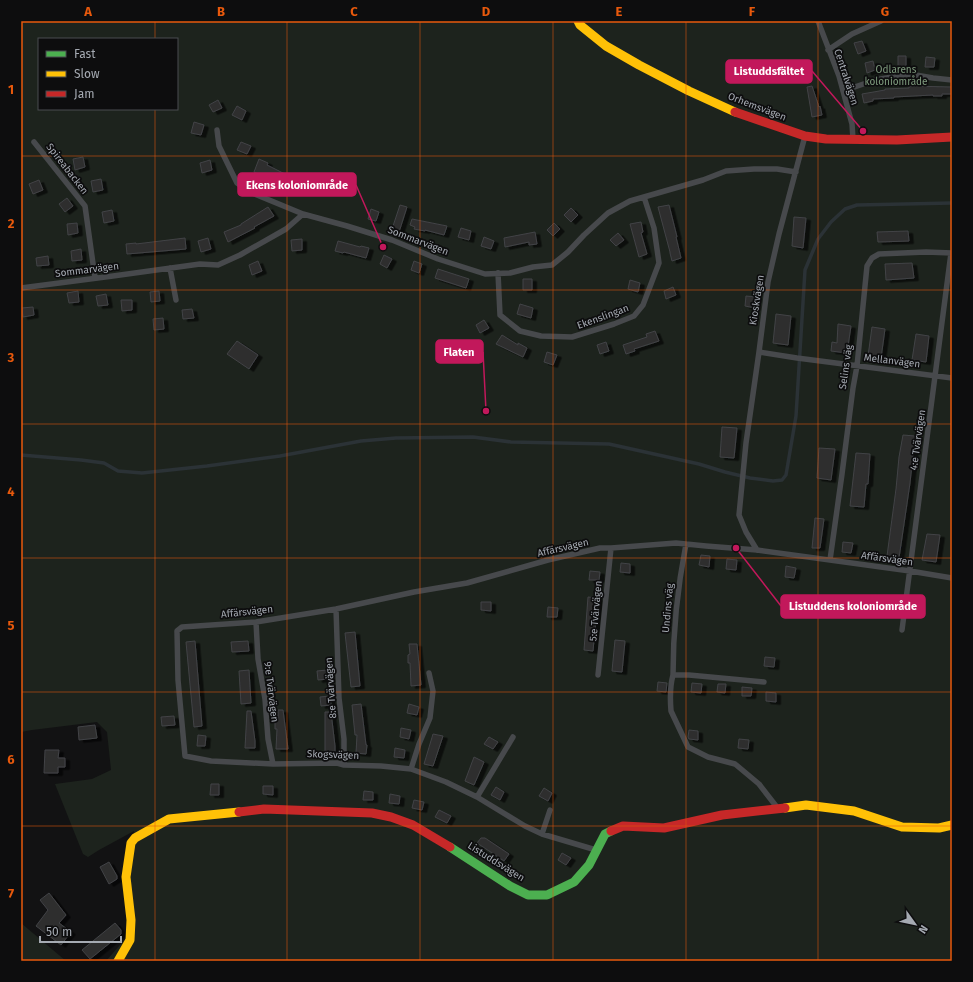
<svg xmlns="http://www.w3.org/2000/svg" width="973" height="982" font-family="'Fira Sans',sans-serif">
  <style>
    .green { fill: #1d231d; fill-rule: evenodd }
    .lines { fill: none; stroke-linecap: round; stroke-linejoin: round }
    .stream { stroke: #2b3236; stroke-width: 3.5 }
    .building { fill: #2d2d2e; stroke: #424346; filter: url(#shadow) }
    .lane { stroke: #47494c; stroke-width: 5.5 }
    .fast { stroke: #4caf50; stroke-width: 9 }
    .slow { stroke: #ffc107; stroke-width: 9 }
    .jam { stroke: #c62828; stroke-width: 9 }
    .grid { fill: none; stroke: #e8590c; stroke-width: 1; stroke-opacity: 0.55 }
    .labels { text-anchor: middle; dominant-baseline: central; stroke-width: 3.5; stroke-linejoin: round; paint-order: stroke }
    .park-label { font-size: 10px; fill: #7f9b7e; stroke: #0d0d0e }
    .street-label { font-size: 10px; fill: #a5aab2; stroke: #0d0d0e }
    .leader { fill: none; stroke: #c2185b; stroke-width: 1.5 }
    .callout-dot { fill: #c2185b; stroke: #0d0d0e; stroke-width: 1.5 }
    .callout { fill: #c2185b; stroke: #c2185b; stroke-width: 1.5 }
    .callout-label { font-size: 11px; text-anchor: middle; font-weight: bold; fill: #fff }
    .neatline { fill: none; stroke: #e8590c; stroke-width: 1.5 }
    .grid-label { font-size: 13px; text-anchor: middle; font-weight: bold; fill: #e8590c }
  </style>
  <defs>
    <filter id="shadow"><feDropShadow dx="4.5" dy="2.5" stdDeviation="0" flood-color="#0009"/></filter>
  </defs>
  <rect width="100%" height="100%" fill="#121213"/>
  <path class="green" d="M21 21H952V961H106L126 938 134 831 99 850 88 857 83 854 55 784 92 779 111 770 107 732 97 722 32 730 21 732ZM39 39H177V109H39Z
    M21 923 66 961H21Z"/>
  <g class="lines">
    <path class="stream" d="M21 455 81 460 104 463 118 471 142 473 207 466 280 456 361 441 396 438 473 437 511 442 609 444 699 464 725 472 750 478 773 481 782 480 786 475 796 416 805 270 818 239 831 222 845 209 857 205 952 203"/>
  </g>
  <path class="building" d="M862 41 866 51 858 54 854 43Z
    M898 56H906V66H898Z
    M926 57 935 58 934 67H925Z
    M873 61 875 70 867 73 865 63Z
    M812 86 819 107 820 106 822 115 812 117 807 87Z
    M909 86 952 87V94H942V96H933V95L894 97V98L873 99V101L864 103 862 94 885 90V89L909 88Z
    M218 100 222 108 213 112 209 105Z
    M237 106 246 111 242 120 232 115Z
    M194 122 204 125 201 135 191 133Z
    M241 142 251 146 247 154 237 150Z
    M83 157 85 167 75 170 73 159Z
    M259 159 268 163 267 165 289 176 285 185 263 175 262 176 254 172Z
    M210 160 212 170 202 173 200 163Z
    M101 179 103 190 93 192 91 181Z
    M39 180 43 190 33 194 29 184Z
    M67 198 73 206 65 212 59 204Z
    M400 205 407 207 399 232 392 229Z
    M669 205 677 237H676L681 258 672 261 670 253V252L658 207Z
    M268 207 274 216 254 227 255 228 228 242 224 232 241 225V224Z
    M571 208 578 215 571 222 564 215Z
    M371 209 379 212 376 221 368 219Z
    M112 210 114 221 104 223 102 212Z
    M794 217 806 218 803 248 792 246Z
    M412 219 447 226 444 235 425 230V231L414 229 415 227 410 225Z
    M641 222 643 232 641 233 647 254 639 257 630 224Z
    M77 223 78 233 68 235 67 224Z
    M554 223 560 229 553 236 547 230Z
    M461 228 471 231 469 240 458 237Z
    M908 231 909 241 878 242 877 232Z
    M535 232 537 244 529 245V242L505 247 504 238Z
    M618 233 624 240 616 246 610 240Z
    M484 237 494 241 491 249 481 246Z
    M185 238 186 249 127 254 126 244 136 243V244Z
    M208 238 211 249 201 252 198 241Z
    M302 239V250L292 251 291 240Z
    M338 241 360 247 361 246 369 248 366 258 344 252 343 253 335 251Z
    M81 249 82 260 72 261 71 251Z
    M384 255 392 259 387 268 380 264Z
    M48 256 49 265 37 266 36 258Z
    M258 261 262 271 252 275 249 265Z
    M414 261 422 264 419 273 411 270Z
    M912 263 914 278 886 280 885 264Z
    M438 269 469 279 466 288 435 278Z
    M523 279H532V290H523Z
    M630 280 640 283 638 292 628 289Z
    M673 287 676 295 666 299 664 291Z
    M78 291 79 302 69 303 67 293Z
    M159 291 160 301 151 302 150 292Z
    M106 294 108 305 98 306 96 296Z
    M746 296 756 297 755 308 745 306Z
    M121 300H132V310L122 311Z
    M520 304 533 308 531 318 517 314Z
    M33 307 34 315 23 317 22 308Z
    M192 309 194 318 183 319 182 310Z
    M776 314 791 316 788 345 773 343Z
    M163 318 164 329 154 330 153 319Z
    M484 320 489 328 480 333 476 325Z
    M838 324 851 326 847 353 831 351 832 342 837 343Z
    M872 327 885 329 881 358 868 356Z
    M655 331 659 341 634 349 635 351 626 354 623 345 647 337 646 334Z
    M916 334 929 336 926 362 912 360Z
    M502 335 518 345V343L527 348 523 357 496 344Z
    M237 341 258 355 249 369 227 354Z
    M606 342 609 351 600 354 597 345Z
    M547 352 557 355 553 365 544 362Z
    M722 427 737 428 734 458 720 457Z
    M903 435 915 436 910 483 899 558 887 556 896 489 899 457Z
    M819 448 835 449 831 480 817 478Z
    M856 453 870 454 868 484H866L864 507 850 506Z
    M815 518 824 519 820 548H812Z
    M927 534 940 535 936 562 922 560Z
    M843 542 853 543 851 553 842 552Z
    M701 555 710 556 709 567 699 565Z
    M727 559 737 560 736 570 726 569Z
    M621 563 630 564V573L620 572Z
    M786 566 796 568 794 578 785 577Z
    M590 571 600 572 599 580H589Z
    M588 597 598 598 593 651 584 650Z
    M481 602H491V611L481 610Z
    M548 607 558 608 557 617H547Z
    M355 632 360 686 351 687 345 633Z
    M615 640 625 641 622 672 612 671Z
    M195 641 202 726 194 727 186 642Z
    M248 641 249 651 232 652 231 642Z
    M409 644H417L421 685 411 686 410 663H408V655L410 654Z
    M765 657 775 658 774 667 764 666Z
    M249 670 251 703 241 704 239 671Z
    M327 670 328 679 318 680 317 671Z
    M658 682 667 683 666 692 657 691Z
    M692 683 702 684 701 693 691 692Z
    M718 684H726L725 693 717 692Z
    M742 687 752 688 751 696H742Z
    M766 692 776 693V702L766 701Z
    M330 696 331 705 321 706 320 697Z
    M361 704 366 745H367L366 754 356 753 357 735H355L352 705Z
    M409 704 419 707 417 715 407 713Z
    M278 710H283L288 749H276L277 729H275V720H278Z
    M247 711H251L255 741V748H245Z
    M325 712H331L335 746V752H325Z
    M174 716 175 725 162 726 161 717Z
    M95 725 97 738 79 740 78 727Z
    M401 728 411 730 409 739 400 737Z
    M689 730 698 731V740L689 739 688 737Z
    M433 734 443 736 433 766 424 764Z
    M198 735 206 736 205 746H197Z
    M489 737 498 742 493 749 484 744Z
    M739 739 749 740 748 749 738 748Z
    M395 748 405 750 404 758 394 757Z
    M45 750H59L58 758H65V767H58V773H44Z
    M474 757 484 762 474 785 465 781Z
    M211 784H219V795H210Z
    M263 786H273V795L263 794Z
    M496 787 504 792 500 800 491 795Z
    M544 788 552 793 548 801 539 796Z
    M364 791 373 792V800H363Z
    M390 794 400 796 399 804 389 803Z
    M414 800 424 802 422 810 412 808Z
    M439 810 451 816 447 823 435 817Z
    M481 838H485L509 854 504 861 477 843Z
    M562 853 571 858 566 865 558 860Z
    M109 862 117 876V879L109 884 100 867Z
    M49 893 66 915 59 923 71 932 61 945 36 926 48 910 40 900Z
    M115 923 121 930V934L90 959 82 950Z"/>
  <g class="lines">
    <path class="lane" d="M818 21 839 76 852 124 853 139
      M828 50 852 34 881 21
      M843 91 875 80 910 74 933 78 952 80
      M217 130 219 146 237 183 250 192 303 214
      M34 142 85 206 95 278
      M170 268 176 300
      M498 273 500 315 520 331 541 336 572 337 614 324 634 316 643 305 659 263 654 228 644 197
      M21 288 113 276 200 264 218 265 240 255 286 229 303 214 347 226 392 240 438 259 485 274 510 273 533 267 552 265 568 252 584 235 608 213 630 201 703 180 726 171 754 169H777L796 172
      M759 352 797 358 952 378
      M686 544C678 585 673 632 673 675 670 686 670 699 671 711L688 747 708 757 735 764 759 784 776 806
      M757 550 746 532 739 515 746 443 759 352 768 282 779 234 805 136
      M830 560 842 474 853 388 857 366 867 266 872 258 879 254 926 252 952 253
      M336 609 339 698 344 739V765
      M256 622 258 659 265 699 268 739 273 764
      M902 630 951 253
      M598 675 611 548
      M673 675H689L764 682
      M411 769 419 744 430 718 433 691 429 673
      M477 797 513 737
      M542 834 550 810
      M596 850 542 834 525 826 477 797 446 782 411 769 381 766 344 765 337 763 273 764 211 761 185 756 178 680 177 631 182 627 256 622 336 609 414 592 467 583 548 560 600 548H611L676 543 706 546 757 550 910 571 952 578"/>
    <path class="fast" d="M450 847 510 886 528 895H547L574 882 589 865 605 834 611 831"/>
    <path class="slow" d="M578 21 580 25 606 46 639 65 689 91 735 112
      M785 808 806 805 854 811 902 827 939 828 952 825
      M118 961 130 940 131 920 126 877 131 843 135 838 169 819 239 812"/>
    <path class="jam" d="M735 112 805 136 826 139 897 140 952 137
      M239 812 264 809 372 813 391 817 413 825 450 847
      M611 831 623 826 664 828 722 815 785 808"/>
  </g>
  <path class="grid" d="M155 21V39M287 21V961M420 21V961M553 21V961M686 21V961M818 21V961M155 109V961M21 156H952M21 290H952M21 424H952M21 558H952M21 692H952M21 826H952"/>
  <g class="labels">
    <g class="park-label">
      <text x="896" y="70">Odlarens<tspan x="896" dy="12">koloniområde</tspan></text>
    </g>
    <g class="street-label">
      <text transform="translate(846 77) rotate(72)">Centralvägen</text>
      <text transform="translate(757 107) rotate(21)">Orhemsvägen</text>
      <text transform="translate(67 169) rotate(52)">Spireabacken</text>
      <text transform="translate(418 241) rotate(21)">Sommarvägen</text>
      <text transform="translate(87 270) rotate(-7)">Sommarvägen</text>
      <text transform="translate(757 300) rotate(-81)">Kioskvägen</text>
      <text transform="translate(603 317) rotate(-20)">Ekenslingan</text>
      <text transform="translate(892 361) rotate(7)">Mellanvägen</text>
      <text transform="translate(846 367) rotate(-82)">Selins väg</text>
      <text transform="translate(918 440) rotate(-82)">4:e Tvärvägen</text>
      <text transform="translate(563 548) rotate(-13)">Affärsvägen</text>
      <text transform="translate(887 559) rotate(8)">Affärsvägen</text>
      <text transform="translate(668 608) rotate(-85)">Undins väg</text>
      <text transform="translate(596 611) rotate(-85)">5:e Tvärvägen</text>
      <text transform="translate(247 612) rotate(-6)">Affärsvägen</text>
      <text transform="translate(331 688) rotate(-94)">8:e Tvärvägen</text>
      <text transform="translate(271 692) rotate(83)">9:e Tvärvägen</text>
      <text transform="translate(333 755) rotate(2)">Skogsvägen</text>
      <text transform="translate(496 862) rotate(32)">Listuddsvägen</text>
    </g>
  </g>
  <path class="leader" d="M863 131L812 71M383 247L356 185M486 411L483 352M736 548L781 606"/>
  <g class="callout-dot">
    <circle cx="863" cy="131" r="4"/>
    <circle cx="383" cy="247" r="4"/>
    <circle cx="486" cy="411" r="4"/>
    <circle cx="736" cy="548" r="4"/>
  </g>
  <g class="callout">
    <rect x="726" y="60" width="86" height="23" rx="4"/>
    <rect x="238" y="173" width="118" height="23" rx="4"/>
    <rect x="436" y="340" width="47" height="23" rx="4"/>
    <rect x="781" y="595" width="144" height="23" rx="4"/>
  </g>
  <g class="callout-label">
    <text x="769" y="75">Listuddsfältet</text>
    <text x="297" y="189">Ekens koloniområde</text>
    <text x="459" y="356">Flaten</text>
    <text x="853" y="610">Listuddens koloniområde</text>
  </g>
  <rect width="973" height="982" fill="none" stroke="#0d0d0e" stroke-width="44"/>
  <rect x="38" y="38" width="140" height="72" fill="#0d0d0e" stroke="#4a4c50"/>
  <rect x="46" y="51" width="20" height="6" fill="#4caf50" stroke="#4a4c50"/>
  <text x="74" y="58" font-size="12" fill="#a5aab2">Fast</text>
  <rect x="46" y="71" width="20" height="6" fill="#ffc107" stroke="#4a4c50"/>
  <text x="74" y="78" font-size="12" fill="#a5aab2">Slow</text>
  <rect x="46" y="91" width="20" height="6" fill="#c62828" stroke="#4a4c50"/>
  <text x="74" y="98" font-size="12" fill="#a5aab2">Jam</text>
  <g transform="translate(915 924) rotate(123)" stroke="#0d0d0e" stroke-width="3" paint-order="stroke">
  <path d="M0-3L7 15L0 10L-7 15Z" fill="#a5aab2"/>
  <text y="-6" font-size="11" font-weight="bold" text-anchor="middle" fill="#a5aab2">N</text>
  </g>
  <path d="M40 936v6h81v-6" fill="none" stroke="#a5aab2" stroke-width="2"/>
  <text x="46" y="936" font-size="12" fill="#a5aab2" stroke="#0d0d0e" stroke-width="3" paint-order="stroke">50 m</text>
  <rect x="22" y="22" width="929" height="938" class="neatline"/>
  <g class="grid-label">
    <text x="88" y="16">A</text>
    <text x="221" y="16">B</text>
    <text x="354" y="16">C</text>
    <text x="486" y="16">D</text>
    <text x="619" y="16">E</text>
    <text x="752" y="16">F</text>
    <text x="885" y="16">G</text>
    <text x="11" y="94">1</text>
    <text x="11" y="228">2</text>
    <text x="11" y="362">3</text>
    <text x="11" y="496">4</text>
    <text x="11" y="630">5</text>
    <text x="11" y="764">6</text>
    <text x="11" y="898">7</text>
  </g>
</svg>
